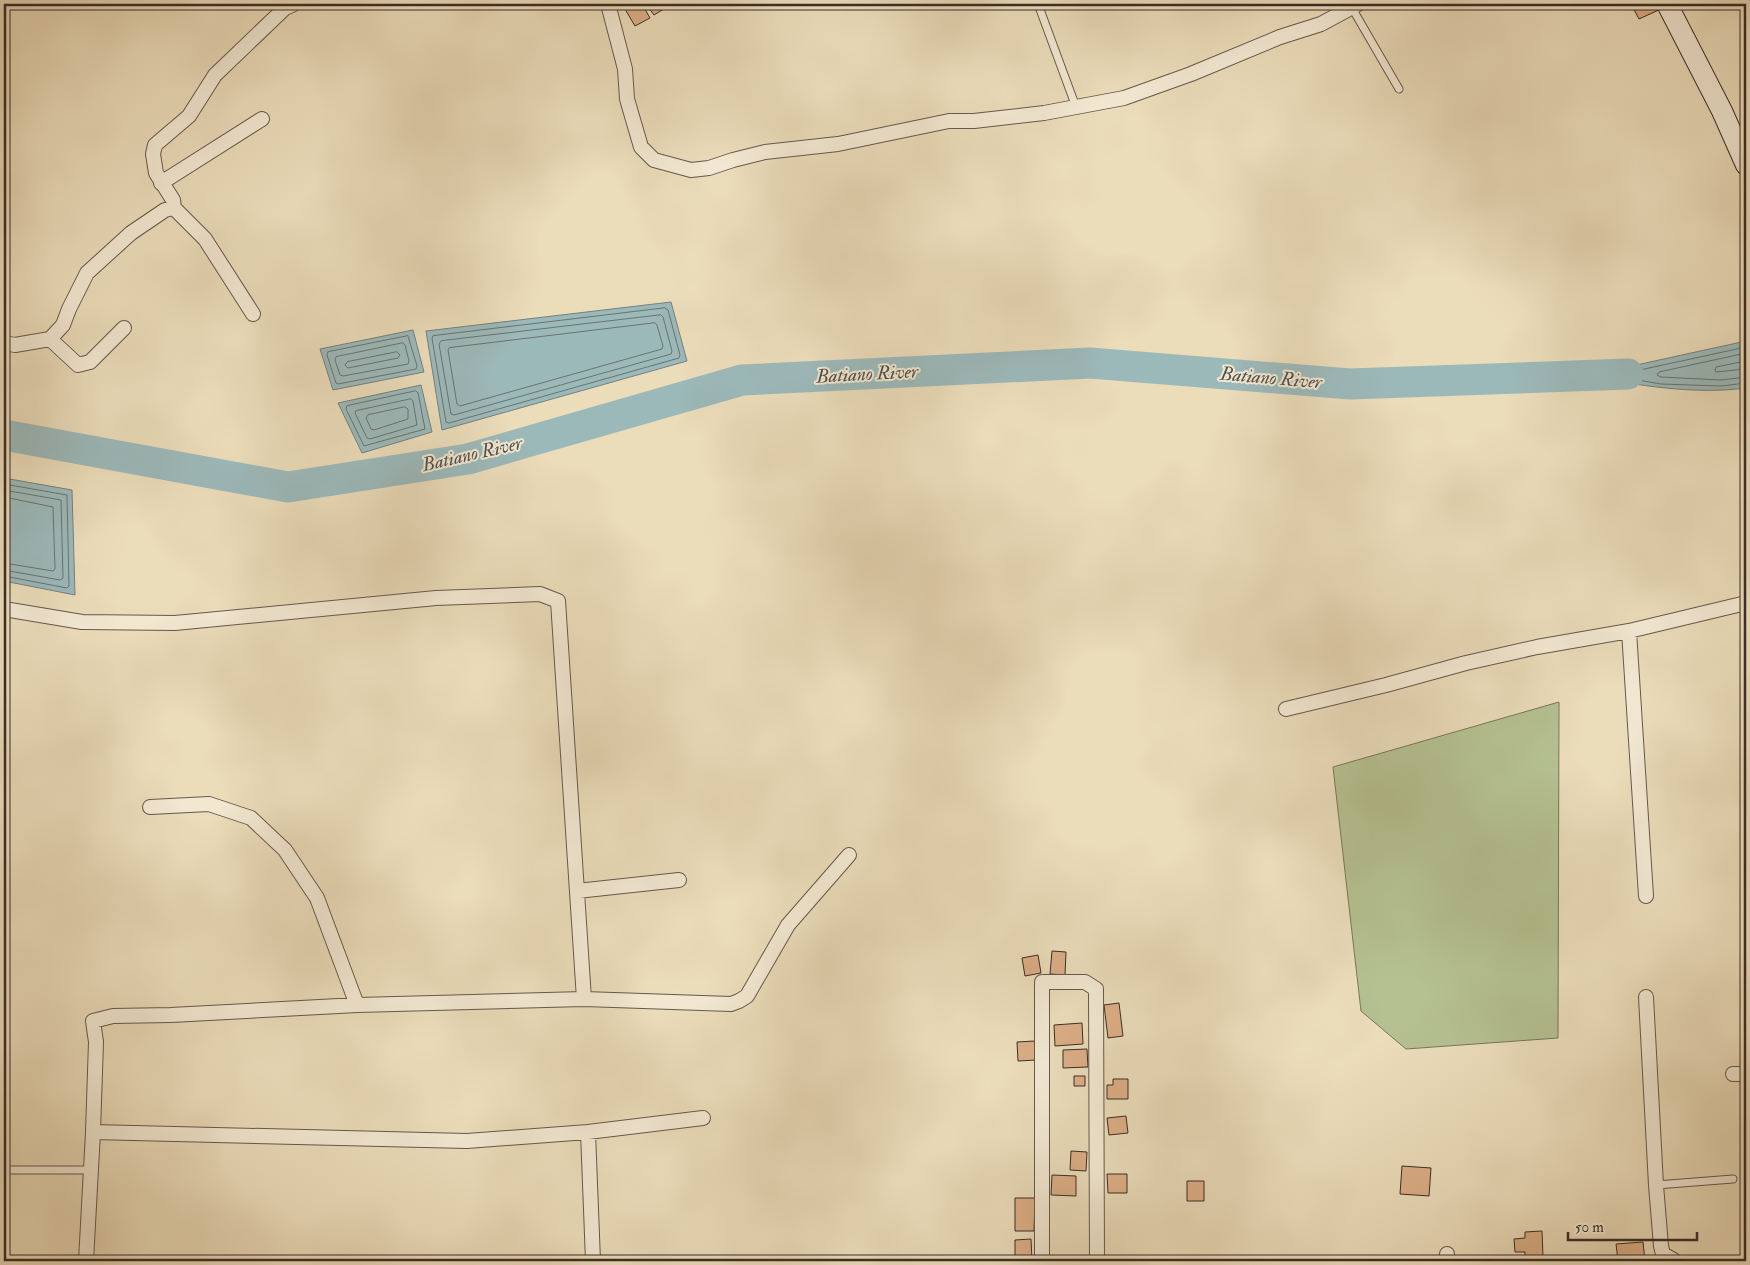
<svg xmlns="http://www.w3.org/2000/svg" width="1750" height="1265" font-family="'IM FELL Double Pica',serif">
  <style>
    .green { fill: #b5c191; stroke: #78775c }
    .water { fill: #9cb9ba; stroke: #758180 }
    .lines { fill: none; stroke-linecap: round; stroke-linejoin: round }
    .shore { stroke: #6b7371; stroke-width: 1 }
    .river { stroke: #9cb9ba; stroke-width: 31 }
    .building { fill: #dcae87; stroke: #3a2d28 }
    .lane-casing { stroke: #66594c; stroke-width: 9 }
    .street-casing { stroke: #66594c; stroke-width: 16 }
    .secondary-casing { stroke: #3a2d28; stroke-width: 22 }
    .lane { stroke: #f2e8d2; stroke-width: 7 }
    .street { stroke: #f2e8d2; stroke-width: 14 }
    .secondary { stroke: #f2e8d2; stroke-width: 20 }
    .labels { text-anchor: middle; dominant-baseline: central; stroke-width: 4; stroke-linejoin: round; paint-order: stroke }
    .water-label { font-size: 19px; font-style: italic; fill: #52504c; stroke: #f2e8d2 }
  </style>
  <rect width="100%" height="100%" fill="#ebdcba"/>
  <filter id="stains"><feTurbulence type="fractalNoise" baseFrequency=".004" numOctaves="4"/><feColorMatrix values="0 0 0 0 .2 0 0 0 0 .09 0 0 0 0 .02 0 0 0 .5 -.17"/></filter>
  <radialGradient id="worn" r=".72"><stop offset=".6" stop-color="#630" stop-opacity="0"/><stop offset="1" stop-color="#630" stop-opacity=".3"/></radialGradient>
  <path class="green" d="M1559 702 1558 1038 1406 1049 1361 1011 1333 767Z"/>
  <path class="water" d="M671 302 687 361 442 430 426 331Z
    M413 330 424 372 333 390 320 349Z
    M1746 341V388C1692 395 1639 385 1586 376Z
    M421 385 432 432 362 453 338 403Z
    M4 478 72 490 75 595 4 581Z"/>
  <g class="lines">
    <path class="shore" d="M665 308 668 310 680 355 679 358 449 423 446 422 432 338 433 336Z
      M661 315 663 317 672 351 671 354 454 415 451 414 439 344 441 341Z
      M655 323 657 325 663 346 662 349 460 406 457 404 448 350 449 348Z
      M408 336 417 366 416 369 338 384 336 383 327 355 328 352Z
      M403 343 405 345 409 361 408 364 343 376 340 375 335 360 336 357Z
      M1746 347 1626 373 1624 375 1626 378 1661 384 1721 386 1746 383
      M397 352 400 355 398 358 348 368 345 365 347 362Z
      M1746 353 1659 372 1657 375 1661 377 1721 380 1746 377
      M1746 361 1716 367 1715 370 1716 372 1746 369
      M416 391 418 393 425 429 364 446 346 409 347 406Z
      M411 399 413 401 417 425 370 439 367 438 355 413 356 411Z
      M405 407 408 409V419L374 430 371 429 366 418 368 415Z
      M4 484 67 495 69 586 67 588 4 576
      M4 490 61 500 63 578 60 580 4 570
      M4 497 53 507 55 569 53 571 4 563"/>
    <path class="river" d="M4 435 288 487 468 459 742 380 1090 363 1350 384 1628 374"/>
  </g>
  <path class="building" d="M622 4H642L650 18 635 26Z
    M646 4H664L667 7 654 15Z
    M1631 4H1658L1661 9 1639 19Z
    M1052 951 1066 952 1065 975 1050 974Z
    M1038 955 1041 973 1025 976 1022 958Z
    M1119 1003 1123 1036 1108 1038 1104 1005Z
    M1082 1023 1083 1044 1055 1046 1054 1025Z
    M1035 1041 1036 1060 1018 1061 1017 1042Z
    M1087 1049 1088 1067 1063 1068V1050Z
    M1074 1076H1085V1086H1074Z
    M1113 1079H1128V1099H1107V1085H1113Z
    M1126 1116 1128 1133 1109 1135 1107 1118Z
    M1071 1151 1087 1152 1086 1171 1070 1170Z
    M1402 1166 1431 1168 1429 1196 1400 1194Z
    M1107 1174H1127V1193H1108Z
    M1052 1175 1076 1176V1196L1051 1195Z
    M1187 1181H1204V1201H1187Z
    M1015 1198H1035L1034 1231H1015Z
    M1542 1231 1543 1257 1525 1258V1252H1515L1514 1239 1525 1238V1232Z
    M1031 1239 1032 1261H1015V1240Z
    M1643 1242 1645 1261H1618L1616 1244Z
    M1359 1258V1261H1342V1259Z"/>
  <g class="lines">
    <defs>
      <path id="lane" d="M1038 4 1076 107
        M1352 8 1399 89
        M4 1170H91
        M1656 1185 1733 1179"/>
      <path id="street" d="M608 4 625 69 627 99 641 147 654 160 691 170 709 168 733 160 765 152 838 144 949 121H974L1044 113 1124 98 1191 74 1280 37 1321 24 1358 4
        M161 183 262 119
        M174 208 205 239 253 314
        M124 328 90 362 78 365 50 339 63 325 69 309 87 273 131 233 165 210 174 208 173 200 156 173 153 154 155 145 189 116 215 75 285 8 294 4
        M4 343 15 345 50 339
        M4 609 82 622 175 623 436 598 540 594 558 601 584 999
        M1629 631 1646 896
        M1286 709 1386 685 1466 663 1537 647 1629 631 1746 603
        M150 807 209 804 251 818 285 850 317 898 357 1005
        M577 891 679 880
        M1646 997 1656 1185 1661 1246 1663 1254 1675 1261
        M1733 1074H1746
        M93 1132 467 1141 588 1132 703 1118
        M588 1132 593 1261
        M1447 1254V1261
        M86 1261 93 1132 96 1042 93 1021 113 1016 171 1015 357 1005 584 999 731 1004 739 1001 747 996 788 925 849 855
        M1042 1261V982H1085L1096 989 1097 1261"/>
      <path id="secondary" d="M1667 4 1722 111 1746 165"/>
    </defs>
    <use href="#lane" class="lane-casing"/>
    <use href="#street" class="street-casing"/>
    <use href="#secondary" class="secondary-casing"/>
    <use href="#lane" class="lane"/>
    <use href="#street" class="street"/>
    <use href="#secondary" class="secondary"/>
  </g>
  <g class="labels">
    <g class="water-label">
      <text transform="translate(867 374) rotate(-3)">Batiano River</text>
      <text transform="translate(1271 378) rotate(5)">Batiano River</text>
      <text transform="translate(472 454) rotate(-13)">Batiano River</text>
    </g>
  </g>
  <rect width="1750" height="1265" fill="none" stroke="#ebdcba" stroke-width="20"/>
  <rect x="5" y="5" width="1740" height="1255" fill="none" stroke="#3a2d28" stroke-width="2.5"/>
  <rect x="10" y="10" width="1730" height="1245" fill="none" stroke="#3a2d28"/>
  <path d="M1568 1232v8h129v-8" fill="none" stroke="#3a2d28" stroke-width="2.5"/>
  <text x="1575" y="1232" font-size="15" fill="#3a2d28" stroke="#f2e8d2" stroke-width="4" paint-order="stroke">50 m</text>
  <rect width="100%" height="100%" filter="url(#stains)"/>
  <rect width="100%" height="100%" fill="url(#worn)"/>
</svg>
